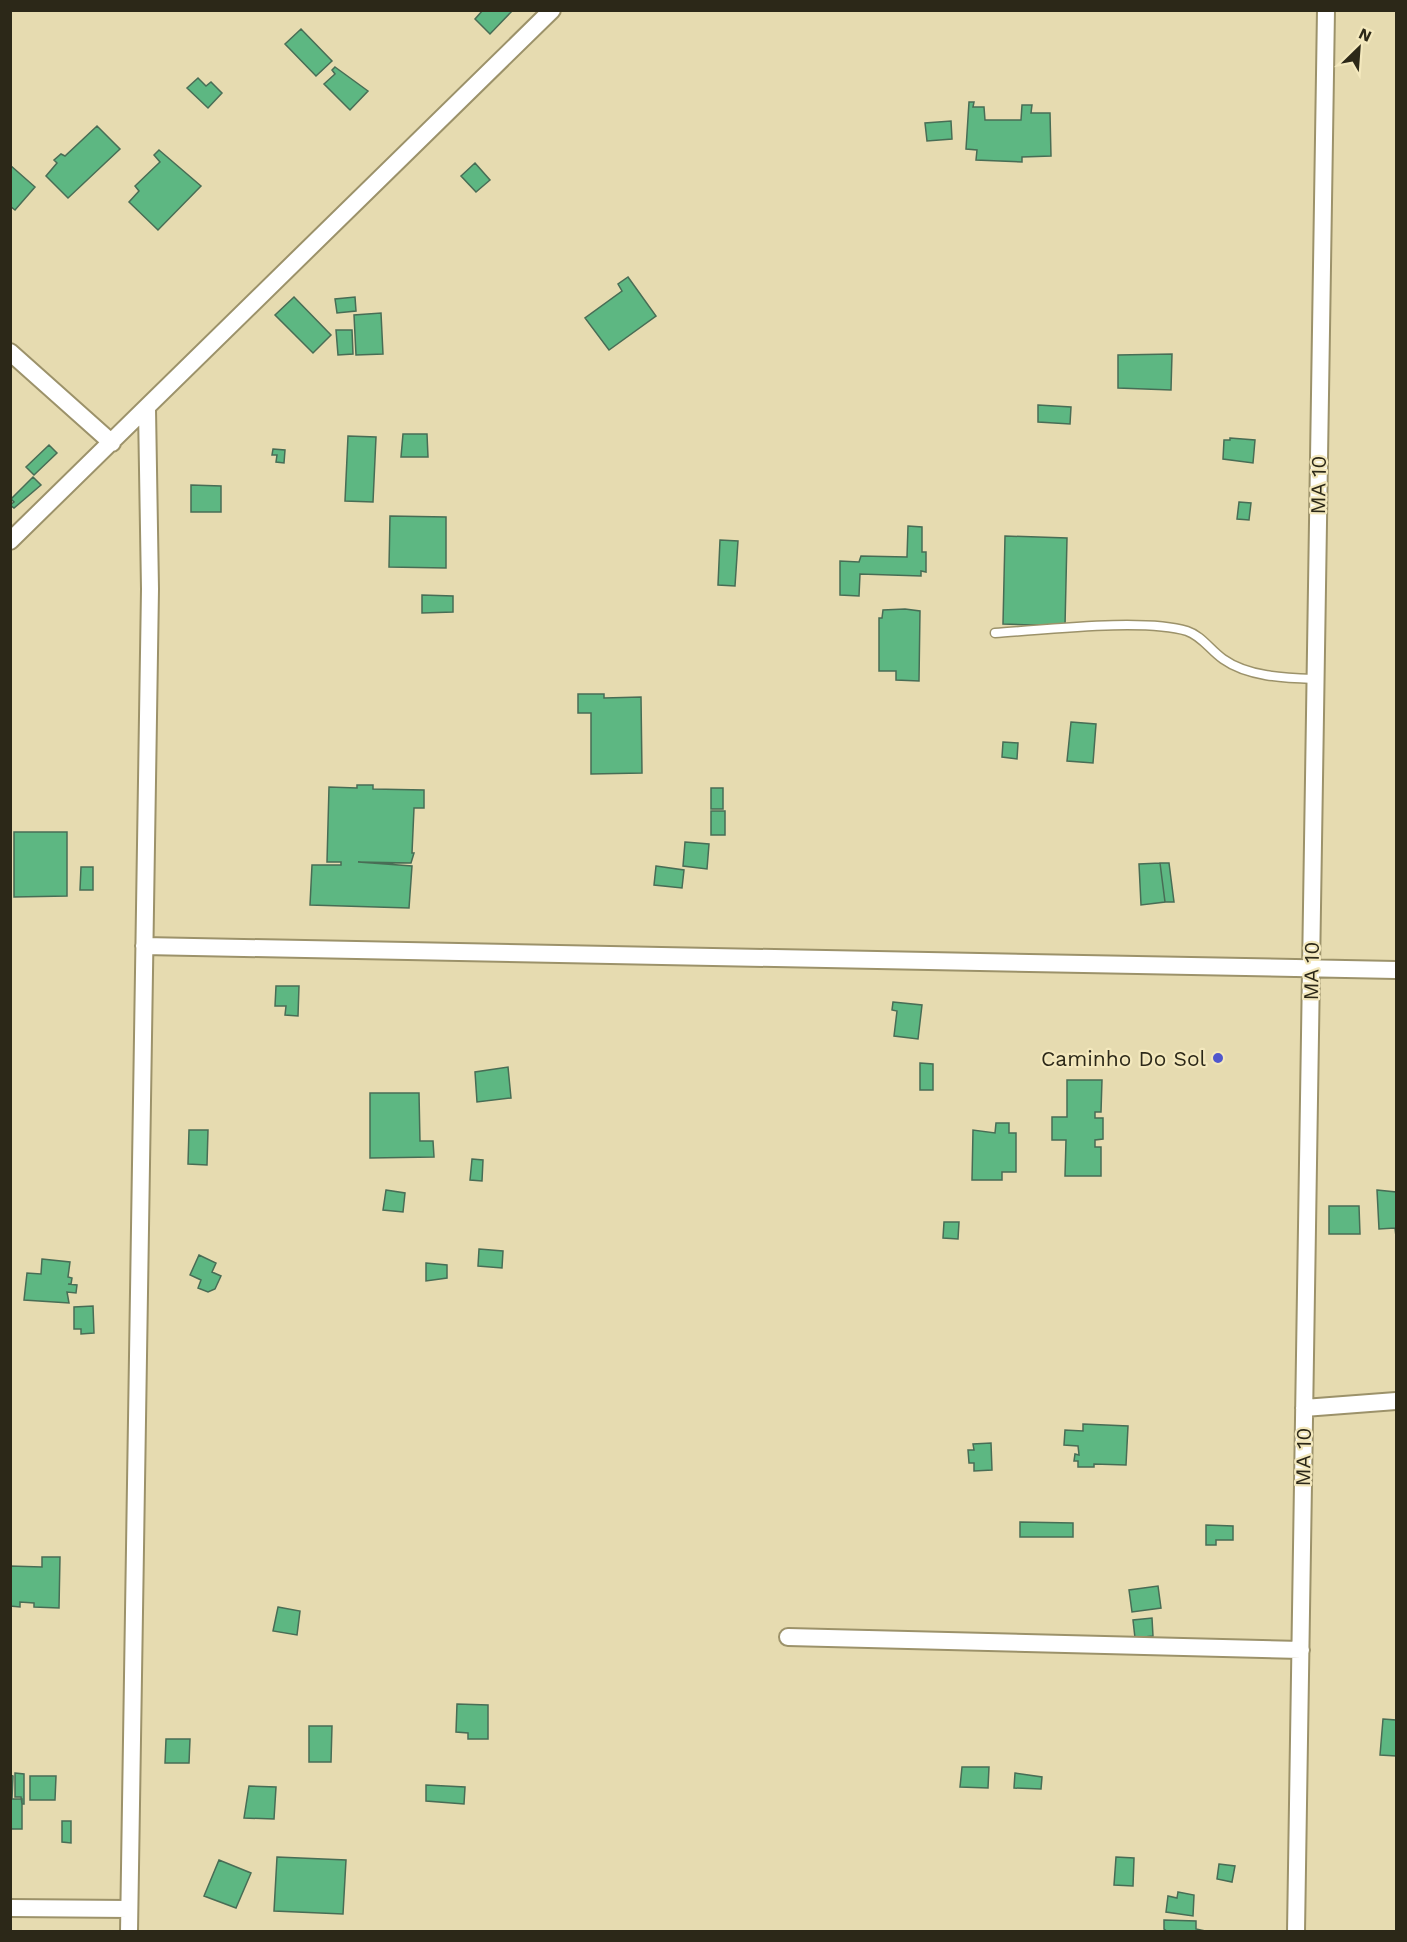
<svg xmlns="http://www.w3.org/2000/svg" width="1407" height="1942" font-family="'Work Sans',sans-serif">
  <style>
    .building { fill: #5db782; stroke: #486d55; stroke-width: 1.5 }
    .lines { fill: none; stroke-linecap: round; stroke-linejoin: round }
    .lane-casing { stroke: #9c926a; stroke-width: 11 }
    .street-casing { stroke: #9c926a; stroke-width: 20 }
    .lane { stroke: #fff; stroke-width: 8 }
    .street { stroke: #fff; stroke-width: 16 }
    .poi-dot { fill: #5057cd; stroke: #f3e8bd; stroke-width: 2 }
    .labels { text-anchor: middle; dominant-baseline: central; stroke-width: 4.5; stroke-linejoin: round; paint-order: stroke }
    .street-label { font-size: 21px; fill: #2c2818; stroke: #f3e8bd }
    .poi-label { font-size: 21px; fill: #2c2818; stroke: #f3e8bd; text-anchor: end }
  </style>
  <rect width="100%" height="100%" fill="#e6dbb0"/>
  <path class="building" d="M483 10H513L490 34 475 19Z
    M301 29 332 61 316 76 285 44Z
    M335 67 368 91 350 110 324 84 335 74 332 70Z
    M198 78 206 86 211 82 222 93 208 108 187 88Z
    M969 102H974L973 107H984L985 120H1021L1022 105H1032L1031 113H1050L1051 156 1022 157V162L976 160 977 150 966 149Z
    M951 121 952 139 927 141 925 123Z
    M97 126 120 149 68 198 46 176 57 163 54 160 61 154 65 156Z
    M159 150 201 186 158 230 129 202 139 191 135 186 160 162 154 155Z
    M475 163 490 180 476 192 461 176Z
    M10 165 35 187 15 210 10 206Z
    M628 277 656 316 609 350 585 318 622 291 618 284Z
    M294 297 331 335 313 353 275 315Z
    M355 297 356 311 337 313 335 299Z
    M381 313 383 354 356 355 354 315Z
    M336 330H352L353 354 338 355Z
    M1172 354 1171 390 1118 388V355Z
    M1038 405 1071 407 1070 424 1038 422Z
    M403 434H427L428 457H401Z
    M348 436 376 437 373 502 345 501Z
    M1230 438 1255 440 1253 463 1223 459 1224 440H1230Z
    M49 445 57 453 34 475 26 467Z
    M273 449 285 450 284 463 276 462 277 455H272Z
    M33 477 41 485 14 508 10 505 14 502 11 499Z
    M191 485 221 486V512H191Z
    M1239 502 1251 503 1249 520 1237 519Z
    M390 516 446 517V568L389 567Z
    M908 526 922 527V552H926V572L921 571V576L860 574 859 596 840 595V561L859 562 861 556 907 557Z
    M1005 536 1067 538 1065 626 1003 624Z
    M720 540 738 541 735 586 718 585Z
    M422 595 453 596V612L422 613Z
    M905 609 920 611 919 681 896 680V671H879V618H882L883 610Z
    M578 694H604V698L641 697 642 773 591 774V713H578Z
    M1071 722 1096 724 1093 763 1067 761Z
    M1003 742 1018 743 1017 759 1002 757Z
    M357 785H373V789L424 790V808H414L412 853H414L411 863 358 862 412 866 409 908 310 905 312 865H341V862H327L329 787 357 788Z
    M711 788H723V809H711Z
    M711 811H725V835H711Z
    M14 832H67V896L14 897Z
    M685 842 709 844 707 869 683 866Z
    M1160 863H1169L1174 902H1165Z
    M1160 863 1165 902 1141 905 1139 864Z
    M656 866 684 870 682 888 654 885Z
    M81 867H93V890H80Z
    M276 986H299L298 1016 285 1015 286 1006H275Z
    M893 1002 922 1005 918 1039 894 1036 897 1011 892 1010Z
    M920 1063 933 1064V1090H920Z
    M508 1067 511 1098 477 1102 475 1072Z
    M1067 1080H1102L1101 1112H1095V1118H1103V1139L1095 1140V1147H1101V1176H1065L1066 1140H1052V1117H1067Z
    M370 1093H419L420 1141H433L434 1157 370 1158Z
    M996 1123H1009V1133H1016V1172H1002V1180H972L973 1130 995 1133Z
    M189 1130H208L207 1165 188 1164Z
    M472 1159 483 1160 482 1181 470 1180Z
    M386 1190 405 1193 403 1212 383 1210Z
    M1377 1190 1396 1192V1237L1395 1228 1379 1229Z
    M1329 1206H1359L1360 1234H1329Z
    M944 1222H959L958 1239 943 1238Z
    M479 1249 503 1251 502 1268 478 1266Z
    M199 1255 216 1263 212 1272 221 1276 215 1289 208 1292 198 1288 201 1280 190 1275Z
    M42 1259 70 1262 68 1277 72 1278 71 1284H68L77 1285 76 1293 67 1292 69 1303 24 1300 27 1273 41 1274Z
    M426 1263 447 1265V1278L426 1281Z
    M93 1306 94 1333 81 1334V1329H74V1307Z
    M1083 1424 1128 1426 1126 1465 1094 1464V1467H1078V1461H1074L1075 1454 1079 1455 1078 1446 1064 1445 1065 1430 1083 1431Z
    M991 1443 992 1470 974 1471V1463H969L968 1450H974L973 1444Z
    M1020 1522 1073 1523V1537H1020Z
    M1206 1525 1233 1526V1540H1216V1545H1206Z
    M42 1557H60L59 1608 34 1607V1603L20 1602V1607L10 1606V1566L42 1567Z
    M1158 1586 1161 1608 1132 1612 1129 1590Z
    M278 1607 300 1611 297 1635 273 1631Z
    M1152 1618 1153 1636 1135 1638 1133 1620Z
    M457 1704 488 1705V1739H468V1733L456 1732Z
    M1383 1719 1396 1720V1756L1380 1755Z
    M309 1726H332L331 1762H309Z
    M166 1739H190L189 1763H165Z
    M962 1767H989L988 1788 960 1787Z
    M15 1773 24 1774V1804H22L21 1797H15Z
    M1015 1773 1042 1777 1041 1789 1014 1788Z
    M10 1775 13 1776 12 1799H22V1829H10Z
    M30 1776H56L55 1800H30Z
    M426 1785 465 1787 464 1804 426 1801Z
    M249 1786 276 1787 274 1819 244 1818Z
    M62 1821H71V1843L62 1842Z
    M277 1857 346 1860 343 1914 274 1911Z
    M1116 1857 1134 1858 1133 1886 1114 1885Z
    M219 1860 251 1873 236 1908 204 1896Z
    M1219 1864 1235 1866 1232 1882 1217 1879Z
    M1178 1892 1194 1895 1193 1916 1166 1912 1168 1896 1177 1898Z
    M1164 1920 1196 1921V1929L1210 1932H1168L1164 1929Z"/>
  <g class="lines">
    <defs>
      <path id="lane" d="M995 633C1043 630 1143 618 1187 631 1202 636 1210 650 1223 659 1248 677 1286 678 1315 679"/>
      <path id="street" d="M10 352 112 443
        M10 541 552 10
        M144 946 1396 970
        M1304 1408 1396 1401
        M788 1637 1301 1650
        M10 1908 129 1909
        M129 1932 150 589 147 409
        M1296 1932 1326 10"/>
    </defs>
    <use href="#lane" class="lane-casing"/>
    <use href="#street" class="street-casing"/>
    <use href="#lane" class="lane"/>
    <use href="#street" class="street"/>
  </g>
  <circle class="poi-dot" cx="1218" cy="1058" r="6"/>
  <g class="labels">
    <g class="street-label">
      <text transform="translate(1318 485) rotate(-89)">MA 10</text>
      <text transform="translate(1311 971) rotate(-89)">MA 10</text>
      <text transform="translate(1303 1457) rotate(-89)">MA 10</text>
    </g>
    <g class="poi-label">
      <text x="1206" y="1058">Caminho Do Sol</text>
    </g>
  </g>
  <rect width="1407" height="1942" fill="none" stroke="#2c2818" stroke-width="24"/>
  <g transform="translate(1359 48) rotate(25)" stroke="#f3e8bd" stroke-width="4.5" paint-order="stroke">
  <path d="M0-4.5L10 22L0 15L-10 22Z" fill="#2c2818"/>
  <text y="-9" font-size="16" font-weight="bold" text-anchor="middle" fill="#2c2818">N</text>
  </g>
</svg>
